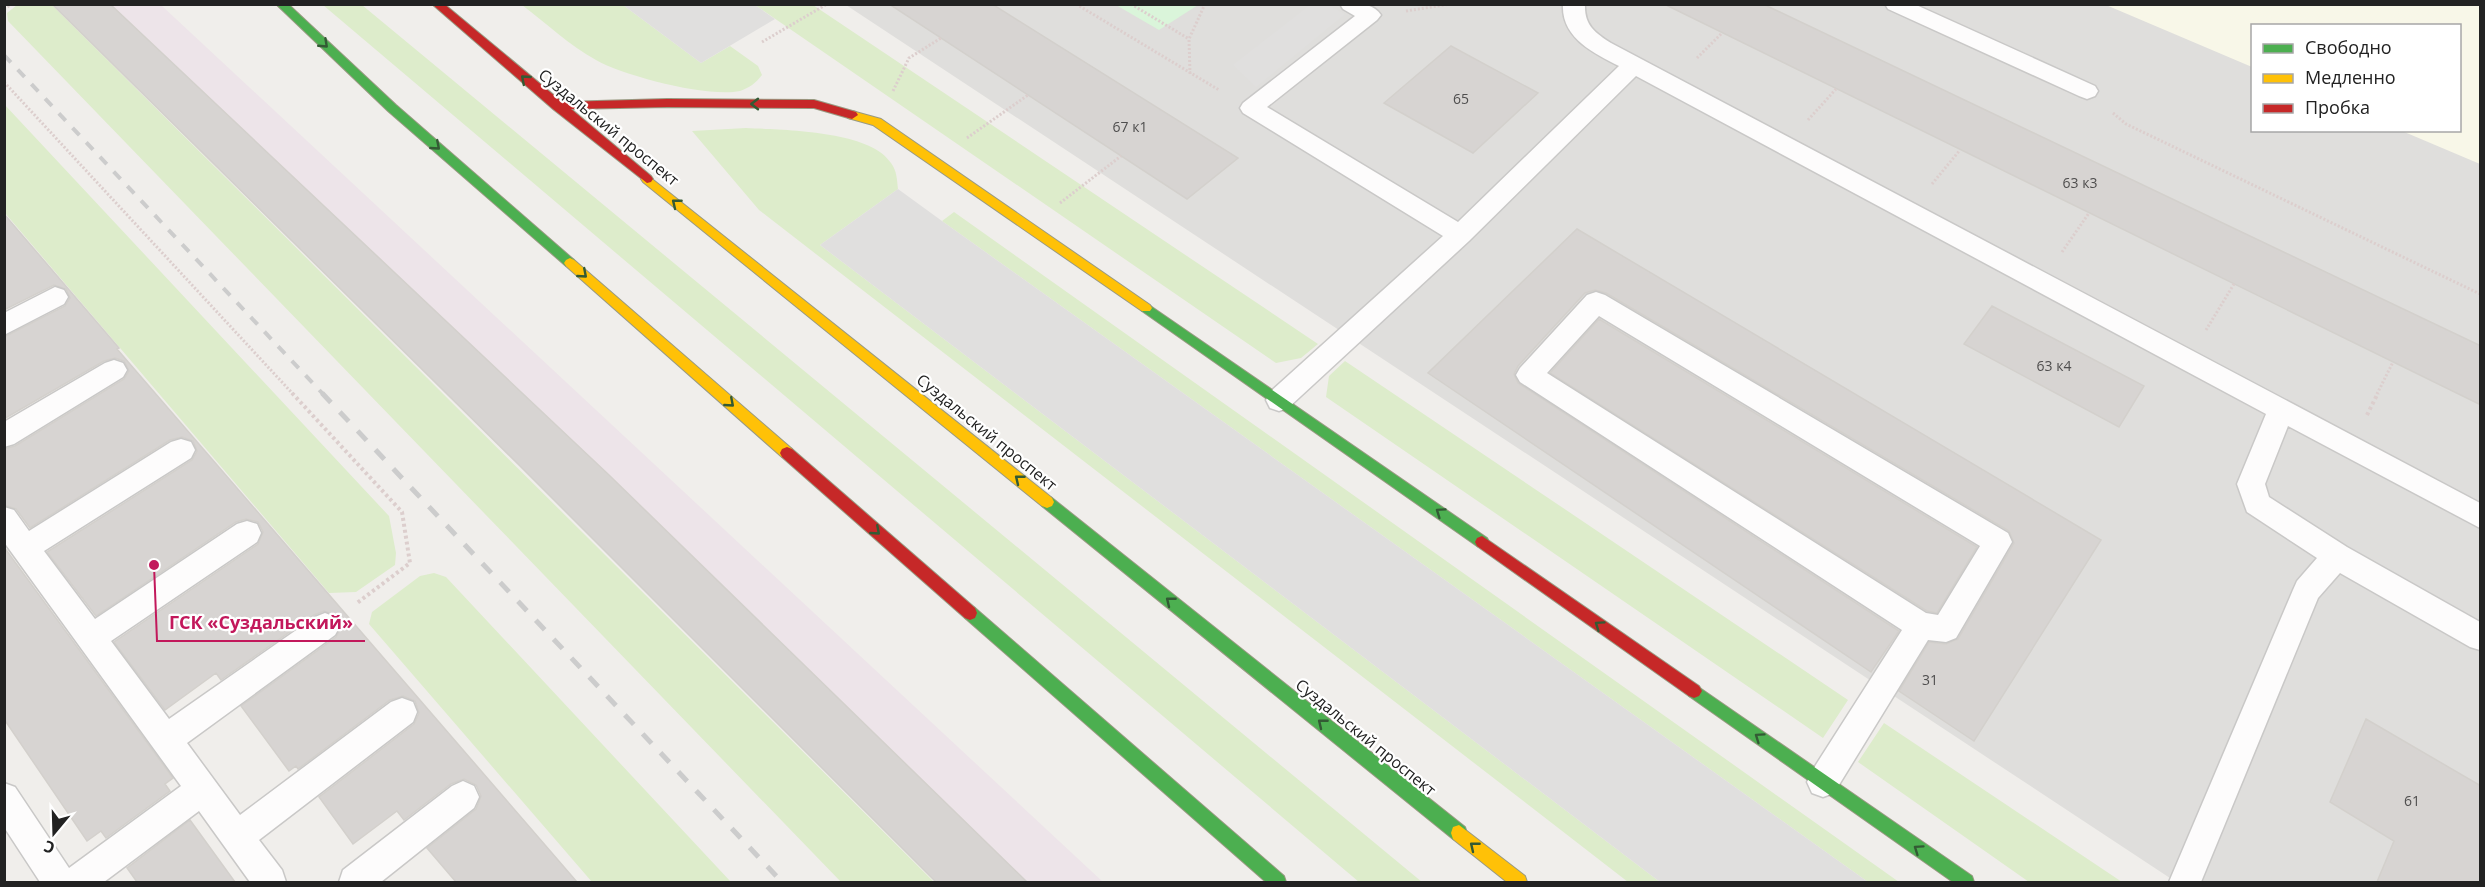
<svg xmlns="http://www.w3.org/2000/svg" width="2485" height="887" font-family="'Open Sans',sans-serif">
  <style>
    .residential { fill: #dfdedc; fill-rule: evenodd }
    .industrial { fill: #ede4e9 }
    .education { fill: #f8f7e8 }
    .grass { fill: #ddeccb }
    .park { fill: #daf5da }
    .parking { fill: #e0dfde }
    .building { fill: #d7d4d2; stroke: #d3d0cc; stroke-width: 1.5 }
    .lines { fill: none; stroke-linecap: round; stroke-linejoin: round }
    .lane-casing { stroke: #c9c8c7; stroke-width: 3 }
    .fast-casing { stroke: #999a82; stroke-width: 2 }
    .slow-casing { stroke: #999a82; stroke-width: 2 }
    .jam-casing { stroke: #999a82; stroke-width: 2 }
    .path-far1 { stroke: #dccecd; stroke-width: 3; stroke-dasharray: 2 2; stroke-linecap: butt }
    .path { stroke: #dccecd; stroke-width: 4; stroke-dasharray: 3 3; stroke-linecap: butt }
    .lane { fill: #fdfcfc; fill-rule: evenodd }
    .fast { fill: #4caf50; fill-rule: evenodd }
    .slow { fill: #ffc107; fill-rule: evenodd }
    .jam { fill: #c62828; fill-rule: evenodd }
    .rail-far1 { stroke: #ccc; stroke-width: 4; stroke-dasharray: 10 10; stroke-linecap: butt }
    .rail { stroke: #ccc; stroke-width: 5; stroke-dasharray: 13 13; stroke-linecap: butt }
    .oneway { stroke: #335a34 }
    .labels { text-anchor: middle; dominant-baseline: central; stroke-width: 4.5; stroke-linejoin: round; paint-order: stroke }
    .number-label { font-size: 14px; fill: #4f4e4e }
    .street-label { font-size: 16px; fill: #222; stroke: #fff }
    .leader { fill: none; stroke: #c2185b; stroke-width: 2 }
    .callout-dot { fill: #c2185b; stroke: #fff; stroke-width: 2 }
    .callout-label { font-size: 18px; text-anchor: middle; font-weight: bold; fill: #c2185b; stroke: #fff; stroke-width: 4.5; stroke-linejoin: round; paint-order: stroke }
  </style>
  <rect width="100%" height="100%" fill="#f0eeeb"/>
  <path class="residential" d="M846 5H2480V882H2176ZM2252 26H2460V130H2252Z"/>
  <path class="industrial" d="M52 5H161L1103 882H936L520 466Z"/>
  <path class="education" d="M2106 5H2480V164L2402 131 2460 130V26H2252V67Z"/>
  <path class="grass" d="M17 5H52L934 882H841L8 21 7 13Z
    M323 5H362L1422 882H1359Z
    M522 5H623L701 63 730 46 758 66 762 75C756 83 749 88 740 91 709 98 624 76 596 60 570 46 546 23 522 5Z
    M755 5H813L1318 344 1301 358 1276 363Z
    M4 104 389 516 396 553 395 565 356 592 329 593 5 213Z
    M746 128C781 130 870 130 891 163 897 171 897 180 898 189L820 245 1660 882H1628L759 210 692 131Z
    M954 212 1899 882H1868L942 221Z
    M1345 361 1848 700 1823 738 1326 397 1329 376Z
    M434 573 446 577 731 882H592L369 624 372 612 420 576Z
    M1884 723 2122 882H2029L1858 762Z"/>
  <path class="park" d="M1116 5H1198L1159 30Z"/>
  <path class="parking" d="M623 5H755L775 19 701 63Z
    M1310 5H1328L1345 14 1256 87 1233 65Z
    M898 189 942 221 1868 882H1660L820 245Z"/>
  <path class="building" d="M52 4H110L609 475 1027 882H936L520 466Z
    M889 4H992L1238 158 1187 199Z
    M1664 4H1763L2481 346V405Z
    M1451 46 1538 93 1473 153 1384 103Z
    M4 214 119 348 117 349 577 882H456L427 848 476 809 481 796 476 785 464 779 451 784 404 820 397 811 353 844 319 797 414 724 419 713 415 701 403 696 390 700 298 769 296 766 289 771 241 706 336 637 342 625 336 615 324 611 314 615 221 680 216 673 165 710 114 642 258 544 263 532 258 522 246 519 236 522 96 616 47 552 192 460 197 451 193 441 182 437 170 440 30 528 16 509 4 505V449L15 446 124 379 129 371 124 361 115 358 104 361 4 419V337L65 306 70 298 66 289 54 285 4 310Z
    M1577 229 2101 540 1974 741 1899 691 1929 642 1946 644 1958 639 2014 543 2009 531 1606 293 1595 290 1585 293 1518 366 1514 374 1518 383 1899 631 1871 672 1428 373Z
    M1992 306 2144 386 2119 427 1964 344Z
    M1599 319 1977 547 1937 613 1927 611 1550 373Z
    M4 547 173 778 165 784 170 791 106 838 101 831 87 841 4 719Z
    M2366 719 2481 786V882H2377L2394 841 2330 802Z
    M190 820 235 882H137L127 868Z"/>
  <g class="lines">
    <defs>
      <path id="lane" d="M1340 4C1354 4 1372 1 1381 15L1377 20 1267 107 1458 222 1619 66C1594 53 1561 38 1563 4H1585C1584 25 1595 33 1611 43L2480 503V528L2288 426 2265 484 2269 497 2347 547 2480 622V650L2470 647 2340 573 2318 598 2201 882H2169L2293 590 2297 581 2317 558 2247 512 2237 484 2266 414 1636 76 1469 241 1288 408 1279 411 1270 408 1266 400 1270 392 1443 236 1243 113 1240 108 1243 103 1355 16 1343 9Z
        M1885 4H1914L2095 86 2098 91 2095 96 2087 99 2079 96 1888 9Z
        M55 287 64 290 68 297 64 304 4 335V313Z
        M1596 292 1605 295 2008 533 2012 542 1956 638 1946 642 1928 640 1834 793 1823 797 1812 793 1807 782 1812 771 1902 630 1520 382 1516 375 1520 368 1587 295ZM1599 316 1980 546 1938 615 1926 613 1547 373Z
        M114 360 123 363 127 370 123 377 14 444 4 447V422L105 363Z
        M181 439 191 442 195 450 191 458 44 551 95 619 237 524 247 521 257 524 261 533 257 542 111 641 169 719 315 617 325 613 335 617 340 626 335 635 187 743 240 815 391 702 402 698 413 702 417 712 413 722 259 840 282 870 286 882H250L199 811 104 882H40L4 827V783L15 787 69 868 181 786 4 542V507L14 510 29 531 171 442Z
        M463 781 474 786 479 797 474 808 381 882H339L343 870 452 786Z"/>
      <path id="fast" d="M276 4H288L396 105 574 260 576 263 574 266H566L388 111Z
        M1146 303 1487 538 1489 542 1487 546 1482 548 1477 546 1142 311 1140 308 1142 305Z
        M1047 496 1052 498 1465 827 1467 833 1465 839 1459 841 1453 839 1042 506 1040 502 1042 498Z
        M970 606 975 608 1284 876 1286 882H1266L965 618 963 613 965 608Z
        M1694 684 1972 876 1974 882H1953L1689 696 1686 691 1689 686Z"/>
      <path id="slow" d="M852 111 881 119 1150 305 1152 308 1150 311H1142L873 125 848 118 846 115Z
        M647 175 1052 498 1054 502 1052 506 1047 508 1042 506 643 182 641 179 643 176Z
        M570 258 574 260 792 449 794 453 792 457H782L566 266 564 263 566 260Z
        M1459 825 1525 876 1527 882H1507L1453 839 1451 833 1453 827Z"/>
      <path id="jam" d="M432 4H444L562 102 667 99 814 100 856 112 858 115 852 119 814 108 667 107 571 109 651 176 653 179 651 182 647 183 553 109Z
        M787 447 792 449 975 608 977 613 975 618 970 620 965 618 782 457 780 453 782 449Z
        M1482 536 1699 686 1702 691 1699 696 1694 698 1689 696 1477 546 1475 542 1477 538Z"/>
    </defs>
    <use href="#lane" class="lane-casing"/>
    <use href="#fast" class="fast-casing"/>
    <use href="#slow" class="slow-casing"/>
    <use href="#jam" class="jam-casing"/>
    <path class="path-far1" d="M1076 4 1219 90
      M1131 4 1189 39
      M4 9 12 4
      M1406 11 1450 4
      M762 42 827 4
      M1697 58 1722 33
      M1190 74 1189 39 1205 4
      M4 82 293 394
      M893 91 909 58 941 38
      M2113 113 2126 124 2480 294
      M1808 120 1836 89
      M967 138 1028 95
      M1932 184 1960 150
      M1060 203 1121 156
      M2062 252 2089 213
      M2206 330 2234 284
      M2377 394 2393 362"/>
    <path class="path" d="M292 393 402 512 410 563 357 603
      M2367 415 2378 393"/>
    <use href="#lane" class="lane"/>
    <use href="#fast" class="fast"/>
    <use href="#slow" class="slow"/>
    <use href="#jam" class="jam"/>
    <path class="rail-far1" d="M4 55 323 394"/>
    <path class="rail" d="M322 393 782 882"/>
  </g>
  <defs><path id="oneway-chevron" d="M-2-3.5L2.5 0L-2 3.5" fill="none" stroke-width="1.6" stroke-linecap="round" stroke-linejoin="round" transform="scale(1.5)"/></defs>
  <g class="oneway">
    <use href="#oneway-chevron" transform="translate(324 44) rotate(43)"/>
    <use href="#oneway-chevron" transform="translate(525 79) rotate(-139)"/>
    <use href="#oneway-chevron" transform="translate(755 104) rotate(-180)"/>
    <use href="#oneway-chevron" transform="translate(436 146) rotate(41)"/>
    <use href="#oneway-chevron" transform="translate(676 203) rotate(-141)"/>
    <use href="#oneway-chevron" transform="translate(583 274) rotate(41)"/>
    <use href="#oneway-chevron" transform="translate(730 403) rotate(41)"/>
    <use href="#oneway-chevron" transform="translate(1019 479) rotate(-141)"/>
    <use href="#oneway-chevron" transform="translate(1440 512) rotate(-145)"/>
    <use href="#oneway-chevron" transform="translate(876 531) rotate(41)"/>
    <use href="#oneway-chevron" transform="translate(1170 601) rotate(-141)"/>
    <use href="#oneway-chevron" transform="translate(1599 625) rotate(-145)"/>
    <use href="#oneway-chevron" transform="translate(1322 723) rotate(-141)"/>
    <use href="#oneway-chevron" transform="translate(1759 737) rotate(-145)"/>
    <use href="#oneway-chevron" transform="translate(1474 846) rotate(-141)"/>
    <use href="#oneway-chevron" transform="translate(1918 849) rotate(-145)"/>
  </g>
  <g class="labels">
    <g class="number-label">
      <text x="1461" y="98">65</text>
      <text x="1130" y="126">67 к1</text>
      <text x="2080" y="182">63 к3</text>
      <text x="2054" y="365">63 к4</text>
      <text x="1930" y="679">31</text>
      <text x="2412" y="800">61</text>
    </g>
    <g class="street-label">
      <text transform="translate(609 127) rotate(39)">Суздальский проспект</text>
      <text transform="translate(987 432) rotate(39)">Суздальский проспект</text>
      <text transform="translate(1366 737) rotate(39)">Суздальский проспект</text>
    </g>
  </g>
  <path class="leader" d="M154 565L157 641H365"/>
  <circle class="callout-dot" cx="154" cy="565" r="6"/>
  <g class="callout-label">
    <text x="261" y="629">ГСК «Суздальский»</text>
  </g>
  <rect width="2485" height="887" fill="none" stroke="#222222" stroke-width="12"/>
  <rect x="2251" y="24" width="210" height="108" fill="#ffffff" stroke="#a7a7a7" stroke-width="1.5"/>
  <rect x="2263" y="44" width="30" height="9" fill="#4caf50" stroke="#a7a7a7" stroke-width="1.5"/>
  <text x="2305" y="54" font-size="18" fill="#222222">Свободно</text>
  <rect x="2263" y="74" width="30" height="9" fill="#ffc107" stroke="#a7a7a7" stroke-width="1.5"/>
  <text x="2305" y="84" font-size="18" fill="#222222">Медленно</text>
  <rect x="2263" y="104" width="30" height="9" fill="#c62828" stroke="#a7a7a7" stroke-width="1.5"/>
  <text x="2305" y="114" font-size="18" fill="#222222">Пробка</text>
  <g transform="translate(54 833) rotate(199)" stroke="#ffffff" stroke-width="4.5" paint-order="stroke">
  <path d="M0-4.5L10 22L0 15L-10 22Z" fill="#222222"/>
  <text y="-9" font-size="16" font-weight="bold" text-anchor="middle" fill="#222222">С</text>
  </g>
</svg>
